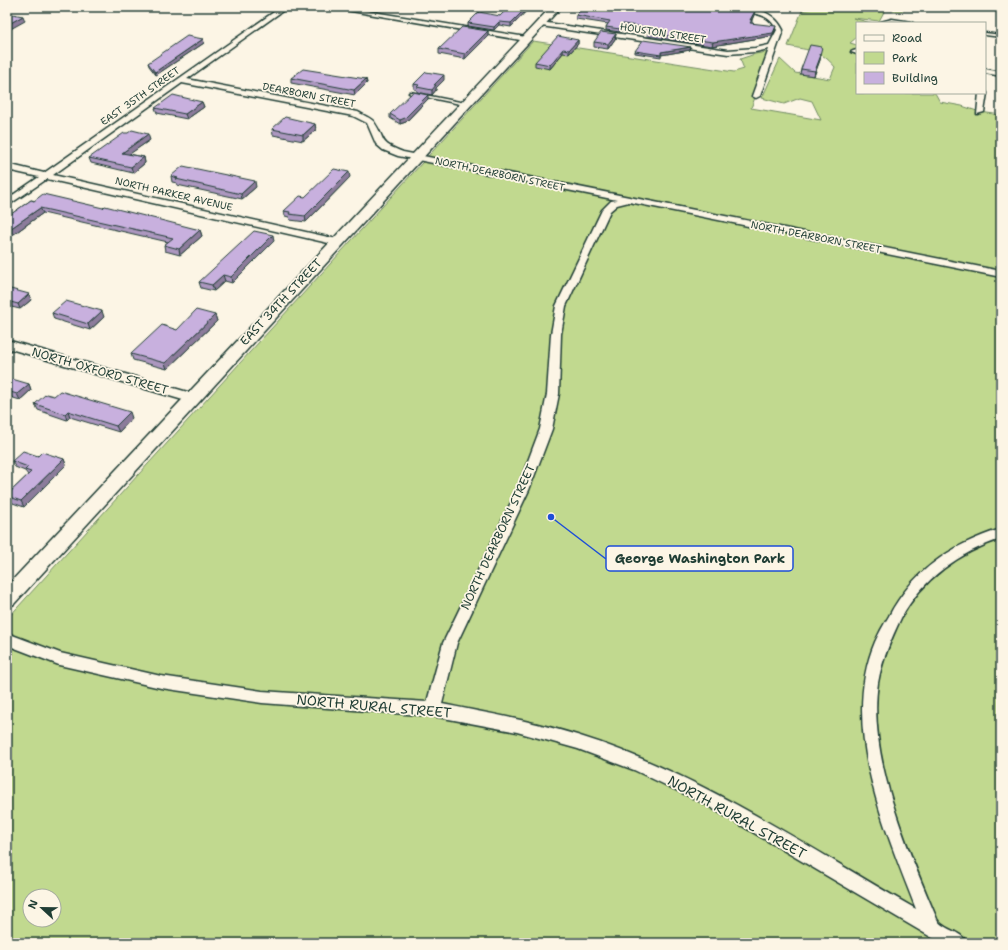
<svg xmlns="http://www.w3.org/2000/svg" width="1008" height="950" font-family="'Shantell Sans',sans-serif">
  <style>
    .green { fill: #c1d98f; stroke: #708b62; fill-rule: evenodd }
    .lines { fill: none; stroke-linecap: round; stroke-linejoin: round }
    .service-casing { stroke: #1f3d34; stroke-width: 3 }
    .minor-casing { stroke: #1f3d34; stroke-width: 3 }
    .tertiary-casing { stroke: #1f3d34; stroke-width: 3 }
    .secondary-casing { stroke: #1f3d34; stroke-width: 3 }
    .service { fill: #fcf5e5; fill-rule: evenodd }
    .minor { fill: #fcf5e5; fill-rule: evenodd }
    .tertiary { fill: #fcf5e5; fill-rule: evenodd }
    .secondary { fill: #fcf5e5; fill-rule: evenodd }
    .wall { fill: #ac97bf; stroke: #1f3d34 }
    .shaded-wall { fill: #8c7b9b; stroke: #1f3d34 }
    .building { fill: #c8b0de; stroke: #1f3d34 }
    .labels { text-anchor: middle; dominant-baseline: central; stroke-width: 3.5; stroke-linejoin: round; paint-order: stroke }
    .far-street-label { font-size: 10px; fill: #1f3d34; stroke: #fcf5e5 }
    .street-label { font-size: 12px; fill: #1f3d34; stroke: #fcf5e5 }
    .near-street-label { font-size: 14px; fill: #1f3d34; stroke: #fcf5e5 }
    .leader { fill: none; stroke: #1d4ed8; stroke-width: 1.5 }
    .callout-dot { fill: #1d4ed8; stroke: #fcf5e5; stroke-width: 1.5 }
    .callout { fill: #fcf5e5; stroke: #1d4ed8; stroke-width: 1.5 }
    .callout-label { font-size: 13px; text-anchor: middle; font-weight: bold; fill: #1f3d34 }
  </style>
  <rect width="100%" height="100%" fill="#fcf5e5"/>
  <filter id="ink" filterUnits="userSpaceOnUse"><feTurbulence type="fractalNoise" baseFrequency=".025" numOctaves="2"/><feDisplacementMap in="SourceGraphic" scale="8" xChannelSelector="R" yChannelSelector="G"/><feConvolveMatrix kernelMatrix="1 2 1 2 8 2 1 2 1" color-interpolation-filters="sRGB"/></filter>
  <g filter="url(#ink)">
    <path class="green" d="M818 7H836L854 10 859 7H909V9L899 11 885 10 879 21 853 18 871 23H857V37L850 43 857 45V93H935L940 102 962 106 980 112 1001 115V943H7V619L533 41 734 72 744 69 740 59 755 54 773 51 751 108 821 120 812 101 800 98 784 104 762 98 780 59 795 73 830 79 835 67C820 49 810 51 788 46L802 11ZM30 896H54V920H30Z"/>
    <g class="lines">
      <defs>
        <path id="service" d="M892 19 911 22 913 23H905L892 21 883 23 881 22Z
          M985 33 1001 35V37L985 35Z
          M410 92 465 103 467 104 465 105 411 94 409 93Z"/>
        <path id="minor" d="M281 7H288L187 79 358 112C363 115 371 118 374 122 387 141 377 142 403 152L1001 271V277L629 202 617 205 610 211 566 306 561 334 559 394 552 429 529 490 457 643 442 704C487 713 533 721 577 735 697 772 808 847 916 909 886 831 839 726 875 642 879 633 884 624 889 616 913 570 953 544 1001 529V539C960 552 922 579 901 618 891 639 882 660 878 683 867 756 909 853 937 919 942 930 961 930 967 943H941L703 803 634 770 578 749 517 732 433 716 262 703 161 688 59 665 7 645V633L60 653 161 676 262 691 427 702 443 643 517 490 540 429 547 394 551 334 556 306 602 210 611 201 617 200 398 156 383 150 376 144 367 123 353 116 182 83 53 175 337 239 340 240V244L337 245 47 179 7 206V199L39 177 7 170V164L44 173Z
          M328 7H343L526 37 529 39 526 41Z
          M735 7C754 7 774 11 783 30L760 96 756 98 752 96 769 49 755 52 728 54 541 26 538 24 541 22 728 50 755 48 769 45 777 30C766 8 749 17 735 7Z
          M857 50V54L851 52 853 51Z
          M985 69 1001 72V76L985 73Z
          M985 91 987 93 984 112 977 114 979 93H985Z"/>
        <path id="tertiary" d="M7 340 198 395 200 398 198 401 193 403 7 348Z"/>
        <path id="secondary" d="M551 7H561L14 604 7 607V586Z"/>
      </defs>
      <use href="#service" class="service-casing"/>
      <use href="#minor" class="minor-casing"/>
      <use href="#tertiary" class="tertiary-casing"/>
      <use href="#secondary" class="secondary-casing"/>
      <use href="#service" class="service"/>
      <use href="#minor" class="minor"/>
      <use href="#tertiary" class="tertiary"/>
      <use href="#secondary" class="secondary"/>
    </g>
    <path class="wall" d="M509 7H530L511 27 499 25 494 30 468 26V23L500 16Z
      M750 7H759L758 8Z
      M576 15H754L752 20V23L775 30 772 36 712 46 647 36 648 32 623 28 620 32 606 30V27L608 24 576 19Z
      M488 31V36L465 59 439 54V49Z
      M616 34 615 39 608 49 594 47V42Z
      M203 39 204 43 156 75 149 66 148 63Z
      M578 40V44L569 54 563 53 550 69 535 66V62Z
      M690 50 661 55V57L635 53V51Z
      M820 55V60L814 76 800 74 801 69Z
      M291 78 366 79 367 83 355 95 291 83Z
      M444 80 436 88V90L432 95 417 92V90L414 89V84Z
      M428 99 406 122 400 124 390 118V114Z
      M202 102 204 107 187 119 157 113 155 108Z
      M315 124 316 130 303 141 273 135 272 129Z
      M150 140 129 154 144 157 145 163 133 173 91 163 89 158Z
      M171 176 256 187 242 199 177 185V183L172 182Z
      M350 177 306 222 290 220 289 217 285 216 284 211 305 197Z
      M31 200 200 230 202 236 180 255 165 251 164 245 168 242 43 213 7 239V217Z
      M274 241 232 283 225 281 214 291 201 288 199 282Z
      M7 288 31 300 20 309 7 306Z
      M52 313 104 317 90 330 54 319Z
      M215 315 217 321 167 369 133 360 131 354 177 330Z
      M7 384H29L31 390 20 400 7 396Z
      M35 404 132 418 119 432 70 417 67 420 38 410Z
      M38 456 64 459 66 465 24 507 10 502 7 497V495L28 475 25 471 15 467 12 461Z"/>
    <path class="shaded-wall" d="M527 7H530L511 27V23Z
      M755 11 754 15 750 23V20Z
      M23 16 25 21 7 31V25Z
      M499 22V25L494 30V27Z
      M623 24V28L620 32V29Z
      M776 26 775 30 772 36 712 46 713 42Z
      M488 31V36L465 59V54Z
      M616 34 615 39 608 49V44Z
      M203 39 204 43 156 75 155 72Z
      M578 40V44L569 54V50Z
      M691 47 690 50 661 55V52Z
      M563 49V53L550 69V65Z
      M821 55 820 60 814 76 815 71Z
      M444 75V80L436 88V90L432 95V90L434 85Z
      M366 79 367 83 355 95 354 90Z
      M428 95V99L420 107 406 122 400 124V120Z
      M202 102 204 107 187 119 185 114Z
      M315 124 316 130 303 141V135Z
      M148 134 150 140 124 158 122 153Z
      M144 157 145 163 133 173 131 167Z
      M349 172 350 177 306 222 305 216Z
      M255 181 256 187 242 199 241 194Z
      M40 208 43 213 7 239V231Z
      M200 230 202 236 180 255 179 249Z
      M273 235 274 241 232 283 231 277Z
      M223 275 225 281 214 291 212 285Z
      M29 294 31 300 20 309 18 304Z
      M102 311 104 317 90 330 88 324Z
      M215 315 217 321 167 369 165 363Z
      M29 384 31 390 20 400 17 394Z
      M68 411 70 417 67 420 65 414Z
      M130 412 132 418 119 432 116 426Z
      M64 459 66 465 24 507 21 501Z"/>
    <path class="building" d="M509 7H527L511 23 499 22 494 27 468 23 479 12 500 16Z
      M584 7H739L755 11 750 20H752L750 23 776 26 773 33 713 42 647 33 650 28 623 24 620 29 606 27 610 21 576 15Z
      M7 13 23 16 7 25Z
      M462 27 488 31 465 54 439 49Z
      M601 32 616 34 608 44 594 42Z
      M187 36 203 39 155 72 148 63Z
      M558 36 578 40 569 50 563 49 550 65 535 62Z
      M643 40 691 47 661 52V55L635 51Z
      M810 45 822 47 820 55H821L815 71 801 69Z
      M303 69 366 79 354 90 291 78Z
      M426 72 444 75 434 85H436L432 90 417 87 419 85 414 84Z
      M413 92 428 95 405 118 400 120 390 114Z
      M173 95 202 102 185 114 155 108Z
      M285 117 315 124 303 135 272 129Z
      M132 130 148 134 122 153 144 157 131 167 89 158 124 133H128Z
      M183 166 255 181 241 194 176 179 178 178 171 176Z
      M334 169 349 172 305 216 289 214 290 212 284 211 300 196 305 197Z
      M43 194 103 208 105 206 200 230 179 249 164 245 173 238 40 208 7 231V217L31 200 34 201Z
      M254 231 273 235 231 277 223 275 212 285 199 282Z
      M7 288 29 294 18 304 7 301Z
      M66 301 102 311 88 324 52 313Z
      M196 310 215 315 165 363 131 354 162 325 177 330Z
      M12 379 29 384 17 394 7 391V384Z
      M60 391 130 412 116 426 68 411 65 414 35 404 46 394 54 396Z
      M23 451 38 456 42 452 64 459 21 501 7 496V495L31 472 25 470 28 467 12 461Z"/>
  </g>
  <g class="labels">
    <g class="far-street-label">
      <text transform="translate(663 33) rotate(9)">HOUSTON STREET</text>
      <text transform="translate(309 95) rotate(11)">DEARBORN STREET</text>
      <text transform="translate(140 96) rotate(-35)">EAST 35TH STREET</text>
      <text transform="translate(500 174) rotate(12)">NORTH DEARBORN STREET</text>
      <text transform="translate(174 194) rotate(13)">NORTH PARKER AVENUE</text>
      <text transform="translate(816 237) rotate(11)">NORTH DEARBORN STREET</text>
    </g>
    <g class="street-label">
      <text transform="translate(281 302) rotate(-47)">EAST 34TH STREET</text>
      <text transform="translate(100 371) rotate(16)">NORTH OXFORD STREET</text>
      <text transform="translate(498 537) rotate(-65)">NORTH DEARBORN STREET</text>
    </g>
    <g class="near-street-label">
      <text transform="translate(374 706) rotate(5)">NORTH RURAL STREET</text>
      <text transform="translate(737 817) rotate(29)">NORTH RURAL STREET</text>
    </g>
  </g>
  <path class="leader" d="M551 517L606 559"/>
  <circle class="callout-dot" cx="551" cy="517" r="4"/>
  <rect class="callout" x="606" y="546" width="187" height="25" rx="4"/>
  <g class="callout-label">
    <text x="700" y="563">George Washington Park</text>
  </g>
  <rect width="1008" height="950" fill="none" stroke="#fcf5e5" stroke-width="24"/>
  <rect x="12" y="12" width="984" height="926" fill="none" stroke="#1f3d34" stroke-width="1.5" filter="url(#ink)"/>
  <rect x="856" y="22" width="130" height="72" fill="#fcf5e5" stroke="#a4ab9e"/>
  <rect x="864" y="35" width="20" height="6" fill="#fcf5e5" stroke="#a4ab9e"/>
  <text x="892" y="42" font-size="12" fill="#1f3d34">Road</text>
  <rect x="864" y="52" width="20" height="12" fill="#c1d98f" stroke="#a4ab9e"/>
  <text x="892" y="62" font-size="12" fill="#1f3d34">Park</text>
  <rect x="864" y="72" width="20" height="12" fill="#c8b0de" stroke="#a4ab9e"/>
  <text x="892" y="82" font-size="12" fill="#1f3d34">Building</text>
  <g transform="translate(42 908) rotate(292)"><circle r="19" fill="#fcf5e5" stroke="#a4ab9e"/>
  <path d="M0-3L7 15L0 10L-7 15Z" fill="#1f3d34"/>
  <text y="-6" font-size="11" font-weight="bold" text-anchor="middle" fill="#1f3d34">N</text>
  </g>
</svg>
